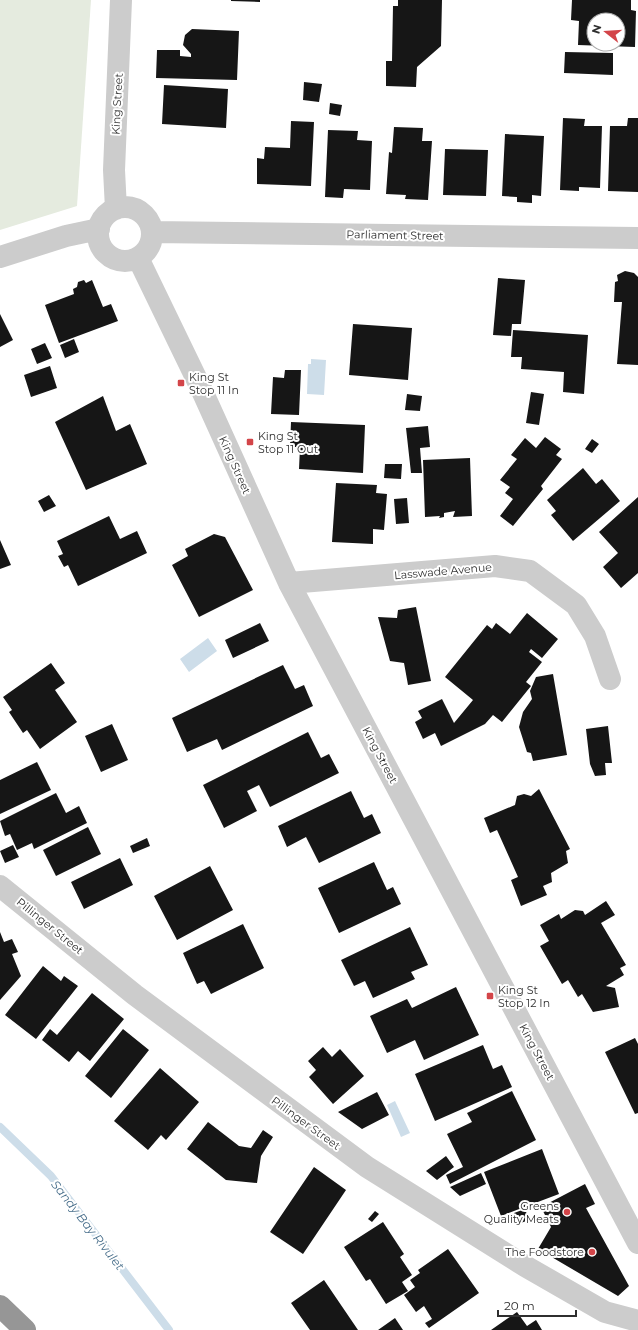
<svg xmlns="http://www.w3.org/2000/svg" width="638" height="1330" font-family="Montserrat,sans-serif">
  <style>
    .green { fill: #e5ebdf }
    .water { fill: #cddde9 }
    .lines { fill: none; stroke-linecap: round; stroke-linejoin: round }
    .stream { stroke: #cddde9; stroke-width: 8 }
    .building { fill: #161616; fill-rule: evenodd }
    .minor { stroke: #ccc; stroke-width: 22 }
    .highway { stroke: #969696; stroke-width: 22 }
    .poi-dot { fill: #d34549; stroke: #fff; stroke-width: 1.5 }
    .labels { text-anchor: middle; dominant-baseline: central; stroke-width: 4; stroke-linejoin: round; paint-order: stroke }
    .street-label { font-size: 11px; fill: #2f2f2f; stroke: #fff }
    .poi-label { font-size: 11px; fill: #2f2f2f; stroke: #fff; text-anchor: start }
    .water-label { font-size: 12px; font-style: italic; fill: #456c89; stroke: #fff }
  </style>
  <rect width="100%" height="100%" fill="#fff"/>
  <path class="green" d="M0 0H91L77 206 0 230Z"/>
  <path class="water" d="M311 359 326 360 324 395 307 394 308 364H311Z
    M208 638 217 651 189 672 180 659Z
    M395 1101 410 1133 401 1137 387 1105Z"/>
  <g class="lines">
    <path class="stream" d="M0 1127 51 1176 169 1330"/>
  </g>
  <path class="building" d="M231 0H260V2L231 1Z
    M398 0H442L441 46 417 67 416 87 386 86V61H392L393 6H398Z
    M572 0H631V10L636 11 635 47 578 45 579 21 571 20ZM594 20H618V44H594Z
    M192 29 239 31 237 80 156 78 157 50H180V56L191 57V54L183 45 185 35Z
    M565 52 613 53V75L564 73Z
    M304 82 322 84 319 102 303 100Z
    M164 85 228 89 226 128 162 124Z
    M330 103 342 105 340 116 329 114Z
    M563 118 585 119 584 126H602L600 188 579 187V191L560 190Z
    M628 118H638V192L608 191 610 126H627Z
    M291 121 314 122 311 186 257 184V158L264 159 265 147 290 148Z
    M394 127 423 128 422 141H432L428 200 405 199 406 195 386 194 389 152 392 153Z
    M328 130 358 131 357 140 372 141 370 190 344 189 343 198 325 197Z
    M505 134 544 136 541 196 532 195V203L517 202V197L502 196Z
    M445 149 488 150 486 196 443 195Z
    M625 271 634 273 638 277V365L617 364 622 302H614L615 282 618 281 617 275Z
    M498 278 525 280 521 324H512L511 336 493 335Z
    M84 280 86 283 92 280 103 307 111 304 118 321 59 343 45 305 74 294 73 289 77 287 78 282Z
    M0 314 13 340 0 347Z
    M353 324 412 328 408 380 349 375Z
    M513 330 588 335 584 394 563 392 564 372 521 369 522 357H511Z
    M74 339 79 352 65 358 60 345Z
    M45 343 52 358 37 364 31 349Z
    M50 366 57 388 31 397 24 375Z
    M285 370H301L299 415 271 414 273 377 284 378Z
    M531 392 544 394 539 425 526 423Z
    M407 394 422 396 420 411 405 410Z
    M103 396 116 431 130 424 147 464 86 490 55 422Z
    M291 422 365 425 363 473 299 469 300 447H290Z
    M428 426 430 447 420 448 422 473H411L406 428Z
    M545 437 561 449 556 455 562 459 541 486 543 489 513 526 500 516 513 499 505 493 510 487 500 480 517 459 511 455 525 438 536 448Z
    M592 439 599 444 592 453 585 449Z
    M470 458 472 516 453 517 455 511 444 513V517L439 518 440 516 425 517 423 460Z
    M385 464H402L401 479 384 478Z
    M583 468 596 484 602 479 620 501 573 541 551 515 556 511 547 500Z
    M336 483 377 485 376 493 387 494 384 530 373 529V544L332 542Z
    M49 495 56 506 44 512 38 501Z
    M638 497V573L621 588 603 567 618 553 599 532Z
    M407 498 409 523 396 524 394 499Z
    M109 516 120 539 137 531 147 553 78 586 68 565 64 567 58 556 63 554 57 541Z
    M214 534 225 537 253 590 199 617 172 565 188 556 185 549Z
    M0 540 11 565 0 569Z
    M416 607 431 681 408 685 404 663 390 661 378 617 397 618 398 610Z
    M527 613 558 639 542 658 531 649 529 652 542 662 526 682 531 686 502 722 493 715 485 724 441 746 435 733 423 739 415 722 422 718 418 711 442 699 454 723 473 700 445 677 487 625 492 629 496 623 510 634Z
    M260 623 269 641 233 658 225 640Z
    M51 663 65 683 55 690 77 722 40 749 27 730 23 733 9 712 12 710 3 697Z
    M283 665 295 689 304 685 313 706 222 750 217 739 187 752 172 718Z
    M553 674 567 755 533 761 531 753 527 752 519 727 523 712 532 699 530 691 536 677Z
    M112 724 128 760 101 772 85 736Z
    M608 726 612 763H605L606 775 595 776 590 764 586 729Z
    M308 732 321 758 329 754 339 773 270 807 259 785 247 791 257 811 224 828 203 785Z
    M37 762 51 790 0 814V780Z
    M539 789 570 849 566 851 568 863 551 873 552 882 543 886 547 895 521 906 511 880 518 877 497 830 490 833 484 818 515 805 517 796 524 794 531 796Z
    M351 791 364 818 372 814 381 833 319 863 306 837 287 847 278 826Z
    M56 793 66 813 79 806 87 823 34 849 32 843 17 850 10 834 5 836 0 821Z
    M88 827 101 854 56 876 43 850Z
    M147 838 150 846 133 853 130 846Z
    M13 845 19 857 5 863 0 851Z
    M120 858 133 885 84 909 71 882Z
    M374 862 387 890 393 887 401 904 339 933 318 888Z
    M210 866 233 910 177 940 154 896Z
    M606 901 615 915 601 923 626 965 620 968 624 975 606 986 615 988 619 1007 593 1012 582 994 578 997 568 980 562 984 540 946 549 941 540 925 559 914 561 919 575 910 583 911 585 915Z
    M243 924 264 968 211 994 204 981 197 984 183 953Z
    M410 927 428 965 411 972 415 979 373 998 365 981 354 986 341 960Z
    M0 932 4 942 12 939 18 952 12 954 21 976 0 1000Z
    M43 966 61 981 64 976 78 986 36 1039 5 1015Z
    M456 987 479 1035 424 1060 415 1040 387 1053 370 1016 407 999 412 1008Z
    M92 993 124 1019 90 1061 78 1051 69 1062 42 1040 50 1029 57 1035Z
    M123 1029 149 1050 111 1098 85 1076Z
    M635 1038 638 1044V1113L635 1114 605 1052Z
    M483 1045 493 1069 502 1065 512 1087 435 1121 415 1074Z
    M323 1047 332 1057 340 1049 364 1076 333 1104 309 1077 316 1070 308 1061Z
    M160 1068 199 1102 166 1140 161 1135 148 1150 114 1121Z
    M512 1091 536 1140 450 1184 446 1175 463 1167 447 1134 472 1122 467 1113Z
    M377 1092 389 1115 362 1129 338 1112Z
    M208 1122 239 1146 251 1148 263 1130 273 1137 261 1156 257 1183 226 1180 187 1149Z
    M542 1149 559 1194 501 1216 484 1172Z
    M446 1156 454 1167 437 1180 426 1171Z
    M314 1167 346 1190 303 1254 270 1232Z
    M481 1173 486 1184 460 1196 450 1187Z
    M585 1184 595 1204 586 1208 629 1286 618 1296 538 1249 551 1227 541 1207Z
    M525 1209 529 1220 518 1224 514 1213Z
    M375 1211 379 1214 372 1222 368 1219Z
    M383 1222 404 1254 400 1257 412 1275 402 1282 408 1291 386 1304 370 1279 366 1281 344 1247Z
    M448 1249 479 1293 429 1328 425 1323 432 1319 424 1306 416 1312 404 1295 415 1287 410 1280 420 1273 418 1270Z
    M324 1280 358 1330H310L291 1303Z
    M517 1312 527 1326 536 1320 542 1330H491Z
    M395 1318 403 1330H378Z"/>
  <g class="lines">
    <path class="minor" d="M98 234a27 27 0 1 1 54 0a27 27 0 1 1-54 0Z
      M116 209 114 170 121 0
      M152 232 638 238
      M0 257 66 236 99 229
      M138 258 199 384 289 583 638 1243
      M289 583 495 566 530 571 576 605 595 636 610 679
      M0 886 135 995 367 1167 525 1266 605 1312 638 1321"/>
    <path class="highway" d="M0 1306 25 1330"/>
  </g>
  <g class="poi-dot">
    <rect x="177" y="379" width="8" height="8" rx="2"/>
    <rect x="246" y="438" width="8" height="8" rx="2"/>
    <rect x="486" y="992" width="8" height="8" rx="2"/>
    <circle cx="567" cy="1212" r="4"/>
    <circle cx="592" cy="1252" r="4"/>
  </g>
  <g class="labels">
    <g class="street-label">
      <text transform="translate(117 104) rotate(-87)">King Street</text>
      <text transform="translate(395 235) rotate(1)">Parliament Street</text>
      <text transform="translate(235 465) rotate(66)">King Street</text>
      <text transform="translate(443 571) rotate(-5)">Lasswade Avenue</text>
      <text transform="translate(380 755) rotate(62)">King Street</text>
      <text transform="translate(50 926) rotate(39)">Pillinger Street</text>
      <text transform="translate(537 1052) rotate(62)">King Street</text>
      <text transform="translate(306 1123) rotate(36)">Pillinger Street</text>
    </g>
    <g class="poi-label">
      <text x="189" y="377">King St<tspan x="189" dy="13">Stop 11 In</tspan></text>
      <text x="258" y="436">King St<tspan x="258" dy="13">Stop 11 Out</tspan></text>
      <text x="498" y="990">King St<tspan x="498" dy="13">Stop 12 In</tspan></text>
      <text x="559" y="1206" text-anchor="end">Greens<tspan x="559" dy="13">Quality Meats</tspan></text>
      <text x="584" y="1252" text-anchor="end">The Foodstore</text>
    </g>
    <g class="water-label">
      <text transform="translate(88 1225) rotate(52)">Sandy Bay Rivulet</text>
    </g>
  </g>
  <g transform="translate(606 32) rotate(287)"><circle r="19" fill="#ffffff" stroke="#acacac"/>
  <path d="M0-3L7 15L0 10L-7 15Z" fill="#d34549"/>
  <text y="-6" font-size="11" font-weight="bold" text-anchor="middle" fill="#2f2f2f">N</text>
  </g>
  <path d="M498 1310v6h78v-6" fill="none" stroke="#2f2f2f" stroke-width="2"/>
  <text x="504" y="1310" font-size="12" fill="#2f2f2f" stroke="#ffffff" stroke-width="3" paint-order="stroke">20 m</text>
</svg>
